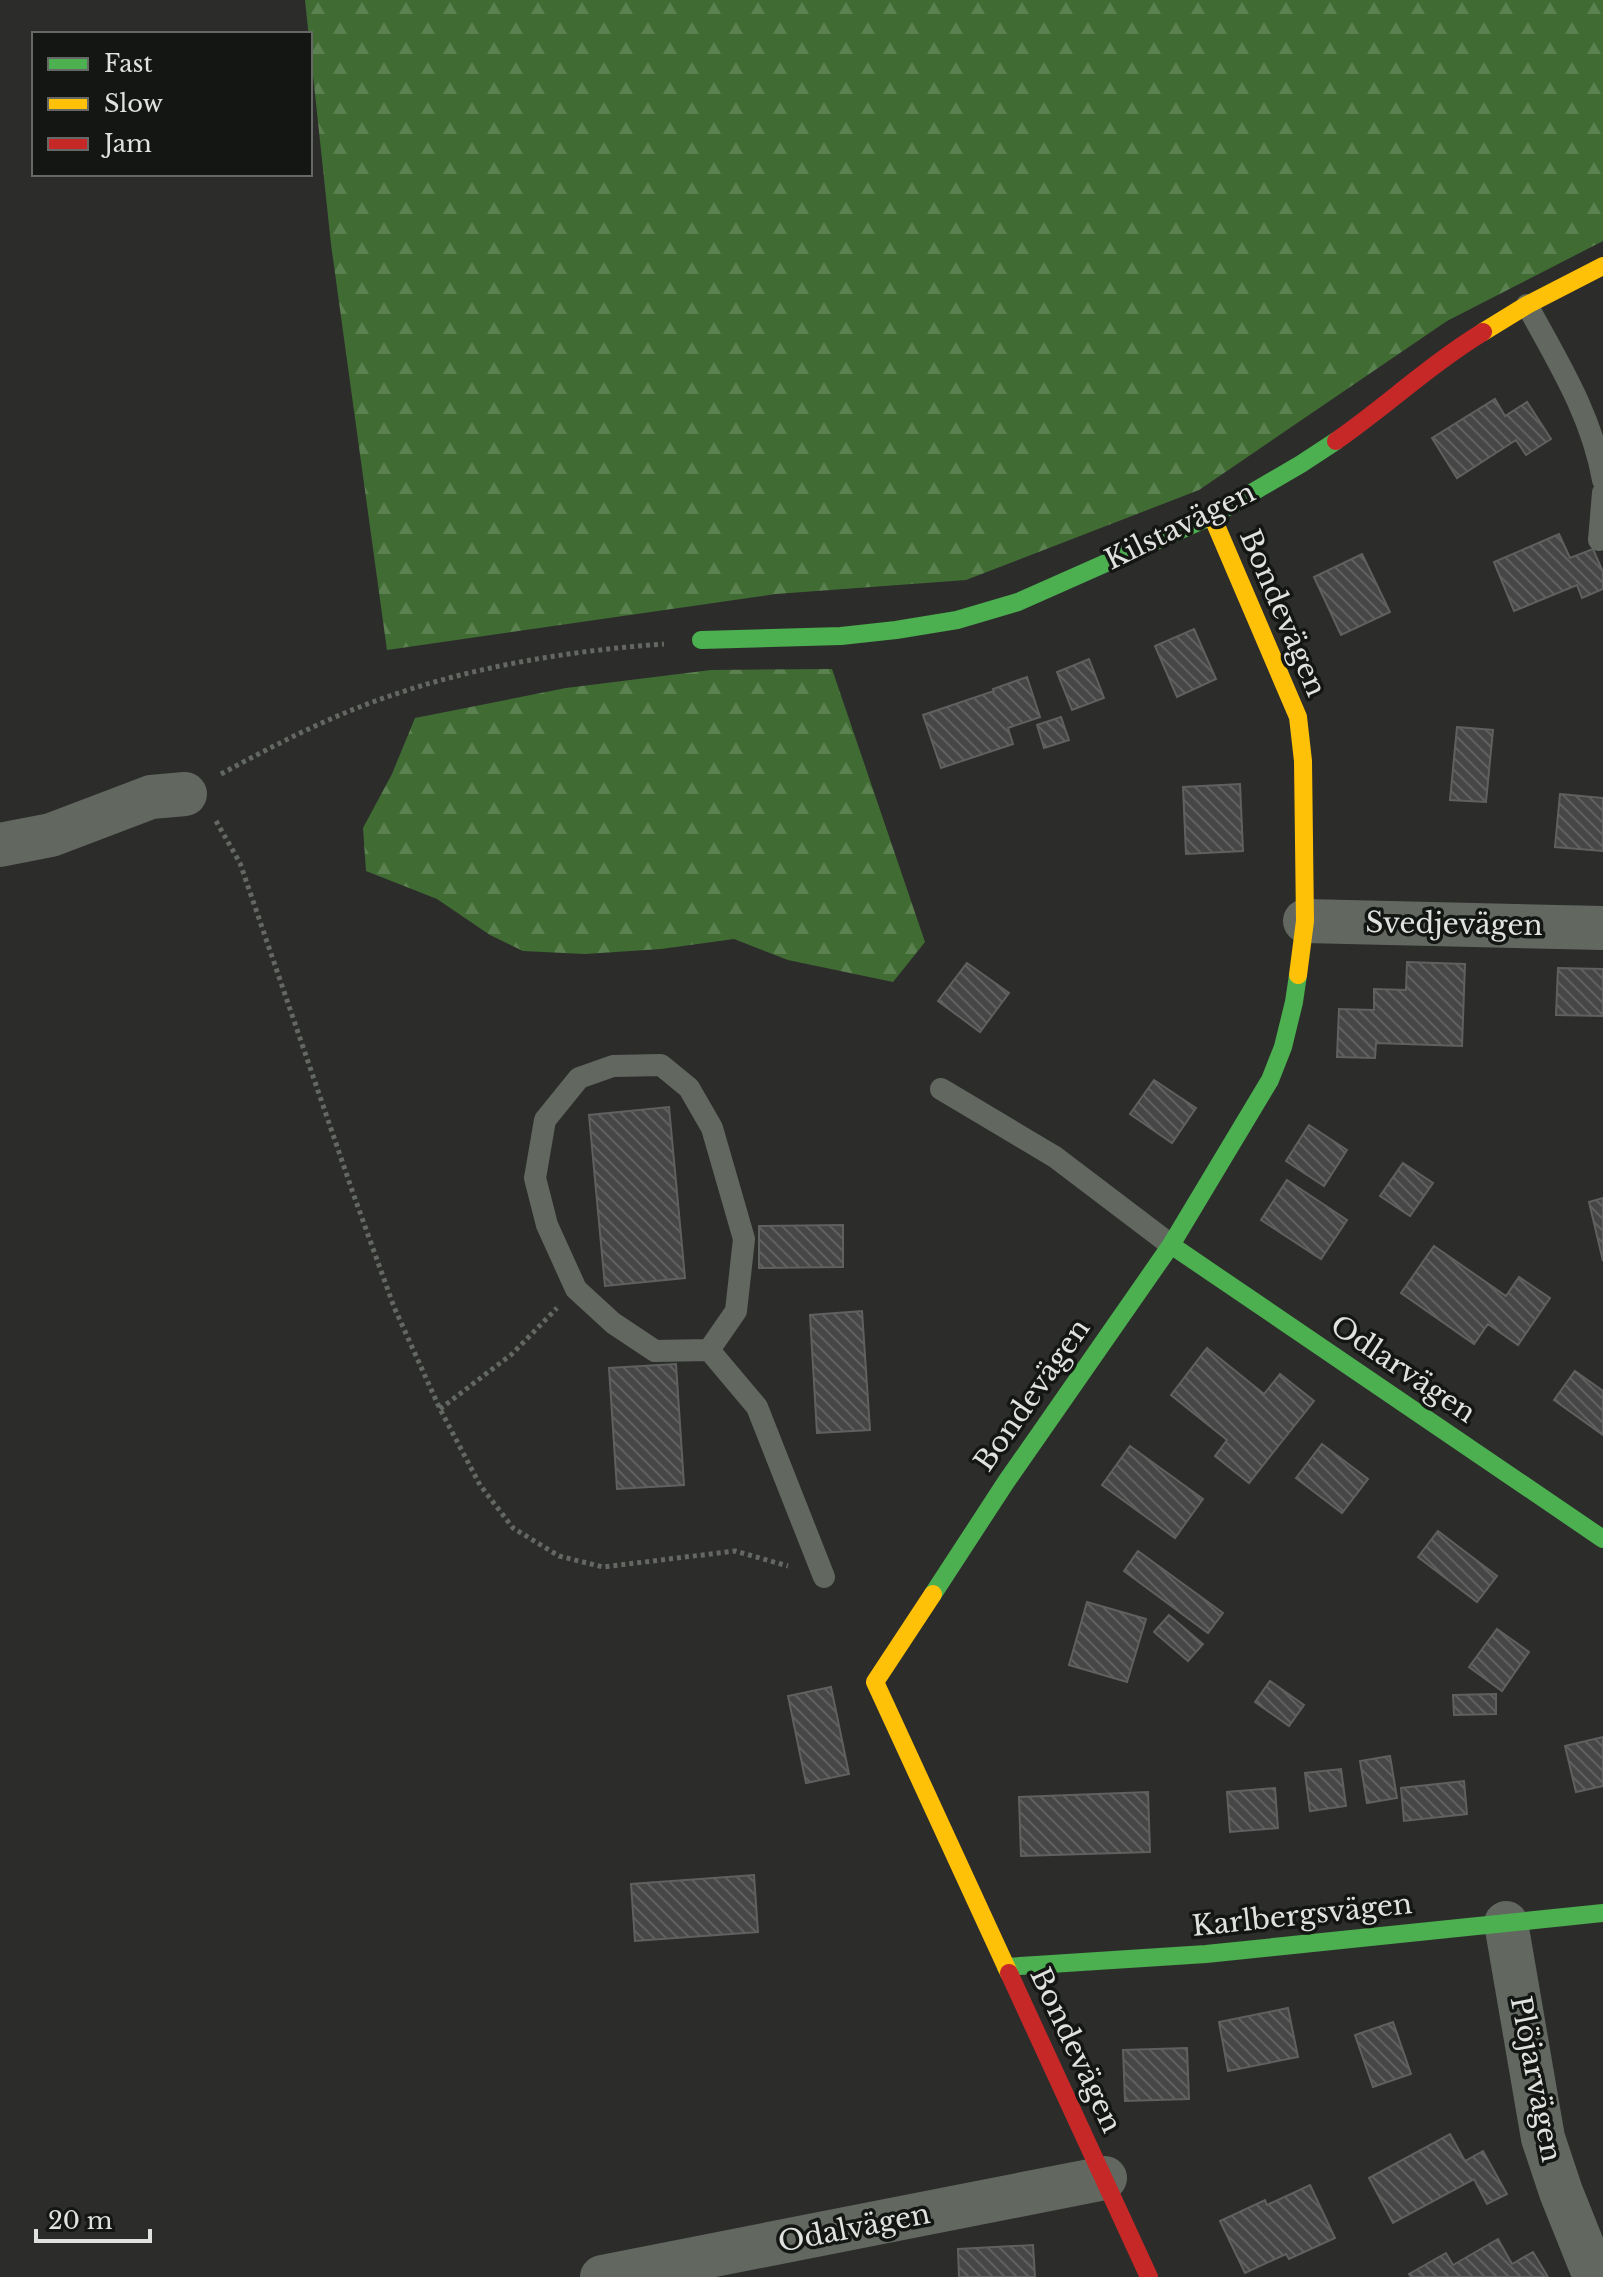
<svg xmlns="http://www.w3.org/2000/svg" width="1603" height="2277" font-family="'Libre Baskerville',serif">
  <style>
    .forest { fill: url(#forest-firs) }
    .building { fill: url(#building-back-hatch); stroke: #5f615f; stroke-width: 2 }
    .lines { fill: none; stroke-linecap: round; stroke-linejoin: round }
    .path { stroke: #636862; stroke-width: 5; stroke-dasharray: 4 4; stroke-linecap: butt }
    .lane { stroke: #626860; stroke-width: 22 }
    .street { stroke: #626860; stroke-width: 44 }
    .fast { stroke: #4caf50; stroke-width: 18 }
    .slow { stroke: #ffc107; stroke-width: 18 }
    .jam { stroke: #c62828; stroke-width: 18 }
    .labels { text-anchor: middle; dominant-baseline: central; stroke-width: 7; stroke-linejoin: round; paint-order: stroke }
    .street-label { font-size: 28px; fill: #dfe2df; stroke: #141614 }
  </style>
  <defs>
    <pattern id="forest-firs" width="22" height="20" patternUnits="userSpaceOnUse" patternTransform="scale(2)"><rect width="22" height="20" fill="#406c33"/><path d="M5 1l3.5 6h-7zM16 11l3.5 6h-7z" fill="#5b8150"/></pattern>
    <pattern id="building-back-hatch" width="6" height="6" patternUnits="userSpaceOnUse" patternTransform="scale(2)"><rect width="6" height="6" fill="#454645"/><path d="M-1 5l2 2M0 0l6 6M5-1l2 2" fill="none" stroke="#5f605f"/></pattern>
  </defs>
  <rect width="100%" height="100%" fill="#2c2d2b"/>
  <path class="forest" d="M305 0H1603V241L1447 321 1199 490 966 580 776 594 387 650 331 244Z
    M832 669 925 942 893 982 788 960 734 939 661 949 585 954 523 951 490 935 437 899 366 871 363 828 392 774 415 718 566 688 711 670Z"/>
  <path class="building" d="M1495 399 1505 416 1527 402 1551 439 1526 455 1516 440 1457 478 1432 438Z
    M1559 534 1570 558 1593 549 1603 572V589L1582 598 1577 585 1514 611 1494 562Z
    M1362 554 1390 612 1341 635 1314 577Z
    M1194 629 1216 679 1177 697 1155 646Z
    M1089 659 1104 698 1072 710 1057 672Z
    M1027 677 1040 717 1008 728 1013 744 941 768 923 715 994 691 993 689Z
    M1061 717 1069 740 1044 748 1037 725Z
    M1457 727 1493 730 1486 802 1450 800Z
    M1240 784 1243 851 1186 854 1183 787Z
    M1560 794 1603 798V851L1555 847Z
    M1407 962 1465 964 1462 1046 1376 1043 1375 1058 1337 1057 1339 1009 1374 1010V989L1406 990Z
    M967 963 1009 993 980 1032 938 1001Z
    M1558 968 1603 969V1016L1556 1015Z
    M1154 1080 1196 1108 1172 1143 1130 1114Z
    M669 1107 685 1278 605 1286 589 1115Z
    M1309 1125 1347 1150 1324 1186 1286 1161Z
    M1403 1163 1433 1183 1410 1216 1380 1196Z
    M1287 1180 1347 1220 1321 1259 1261 1220Z
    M1603 1198V1261L1589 1202Z
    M843 1225V1267L759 1268V1226Z
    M1434 1246 1506 1296 1519 1277 1550 1298 1518 1345 1488 1324 1474 1344 1401 1293Z
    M862 1311 870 1430 817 1433 810 1315Z
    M1207 1348 1264 1394 1280 1374 1314 1401 1249 1483 1215 1456 1227 1440 1171 1395Z
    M676 1364 684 1485 617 1489 609 1368Z
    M1575 1371 1603 1391V1435L1554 1400Z
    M1322 1444 1368 1479 1342 1513 1296 1478Z
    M1130 1446 1203 1499 1175 1538 1102 1485Z
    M1438 1531 1497 1576 1477 1602 1418 1557Z
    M1138 1551 1223 1613 1208 1633 1124 1571Z
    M1087 1602 1146 1619 1127 1682 1069 1665Z
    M1169 1615 1203 1644 1188 1661 1154 1632Z
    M1497 1629 1529 1652 1502 1691 1469 1667Z
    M1270 1681 1304 1705 1289 1726 1255 1702Z
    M831 1687 849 1774 806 1783 788 1696Z
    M1496 1694V1714L1454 1715 1453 1695Z
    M1603 1737V1786L1576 1792 1565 1746Z
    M1390 1756 1397 1798 1367 1803 1360 1761Z
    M1341 1769 1346 1806 1310 1811 1305 1773Z
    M1464 1781 1467 1814 1404 1821 1401 1788Z
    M1275 1788 1278 1828 1230 1832 1227 1792Z
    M1148 1792 1150 1852 1021 1856 1019 1797Z
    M754 1875 758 1932 635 1941 631 1884Z
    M1288 2008 1298 2057 1228 2071 1219 2022Z
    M1393 2022 1411 2074 1373 2087 1355 2035Z
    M1187 2048 1189 2099 1125 2101 1123 2050Z
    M1450 2134 1465 2161 1483 2151 1507 2194 1487 2204 1474 2179 1393 2223 1369 2178Z
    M1310 2185 1335 2238 1289 2259 1286 2254 1245 2273 1220 2221 1265 2200 1267 2205Z
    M1498 2239 1512 2264 1533 2252 1548 2277H1411L1409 2274 1446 2253 1453 2265Z
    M1033 2245 1035 2277H959L958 2249Z"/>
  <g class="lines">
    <path class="path" d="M221 774C269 748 319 722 370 703 464 668 564 651 664 644
      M216 821 240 863 353 1193 394 1307 440 1409 480 1485 513 1528 559 1556 603 1567 735 1551 788 1566
      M440 1409 512 1354 557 1308"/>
    <path class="lane" d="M1527 305C1558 362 1592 416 1603 480
      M1599 540 1603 493
      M661 1065 689 1088 712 1128 744 1239 736 1311 709 1350 655 1351 613 1323 576 1289 547 1225 535 1178 545 1120 579 1078 613 1066Z
      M941 1089 1055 1157 1171 1245
      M709 1350 757 1407 824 1577"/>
    <path class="street" d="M0 845 51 835 151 797 185 794
      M1305 921 1603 928
      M1506 1923 1543 2138 1561 2192 1595 2277
      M602 2277 1105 2178"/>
    <path class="fast" d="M701 640 841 636 896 630 957 620 1018 602 1212 516 1301 464 1336 441
      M1171 1245 1603 1539
      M933 1594 1006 1482 1171 1245 1270 1080 1283 1047 1294 1002 1298 975
      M1006 1967 1206 1954 1603 1913"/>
    <path class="slow" d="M1483 332 1527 305 1603 266
      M1212 516 1298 717 1303 761 1305 921 1298 975
      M933 1594 875 1682 1009 1973"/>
    <path class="jam" d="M1336 441C1386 406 1431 364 1483 332
      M1009 1973 1149 2277"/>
  </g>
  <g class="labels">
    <g class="street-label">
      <text transform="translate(1180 526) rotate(-26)">Kilstavägen</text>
      <text transform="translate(1283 613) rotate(67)">Bondevägen</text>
      <text transform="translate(1454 924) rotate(1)">Svedjevägen</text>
      <text transform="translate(1403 1369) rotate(34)">Odlarvägen</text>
      <text transform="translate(1032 1395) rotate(-55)">Bondevägen</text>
      <text transform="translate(1302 1915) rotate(-6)">Karlbergsvägen</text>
      <text transform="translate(1076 2050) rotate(65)">Bondevägen</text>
      <text transform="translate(1536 2079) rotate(79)">Plöjarvägen</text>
      <text transform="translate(854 2228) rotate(-11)">Odalvägen</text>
    </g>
  </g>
  <rect x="32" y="32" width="280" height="144" fill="#141614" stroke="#656865" stroke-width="2"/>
  <rect x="48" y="58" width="40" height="12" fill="#4caf50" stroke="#656865" stroke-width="2"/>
  <text x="104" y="72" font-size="24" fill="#dfe2df">Fast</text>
  <rect x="48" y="98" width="40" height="12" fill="#ffc107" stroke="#656865" stroke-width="2"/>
  <text x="104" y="112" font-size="24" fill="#dfe2df">Slow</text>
  <rect x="48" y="138" width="40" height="12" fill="#c62828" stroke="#656865" stroke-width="2"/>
  <text x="104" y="152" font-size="24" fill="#dfe2df">Jam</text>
  <path d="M36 2229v12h114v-12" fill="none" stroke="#dfe2df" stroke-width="4"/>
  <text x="48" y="2229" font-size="24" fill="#dfe2df" stroke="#141614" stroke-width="6" paint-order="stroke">20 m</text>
</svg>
